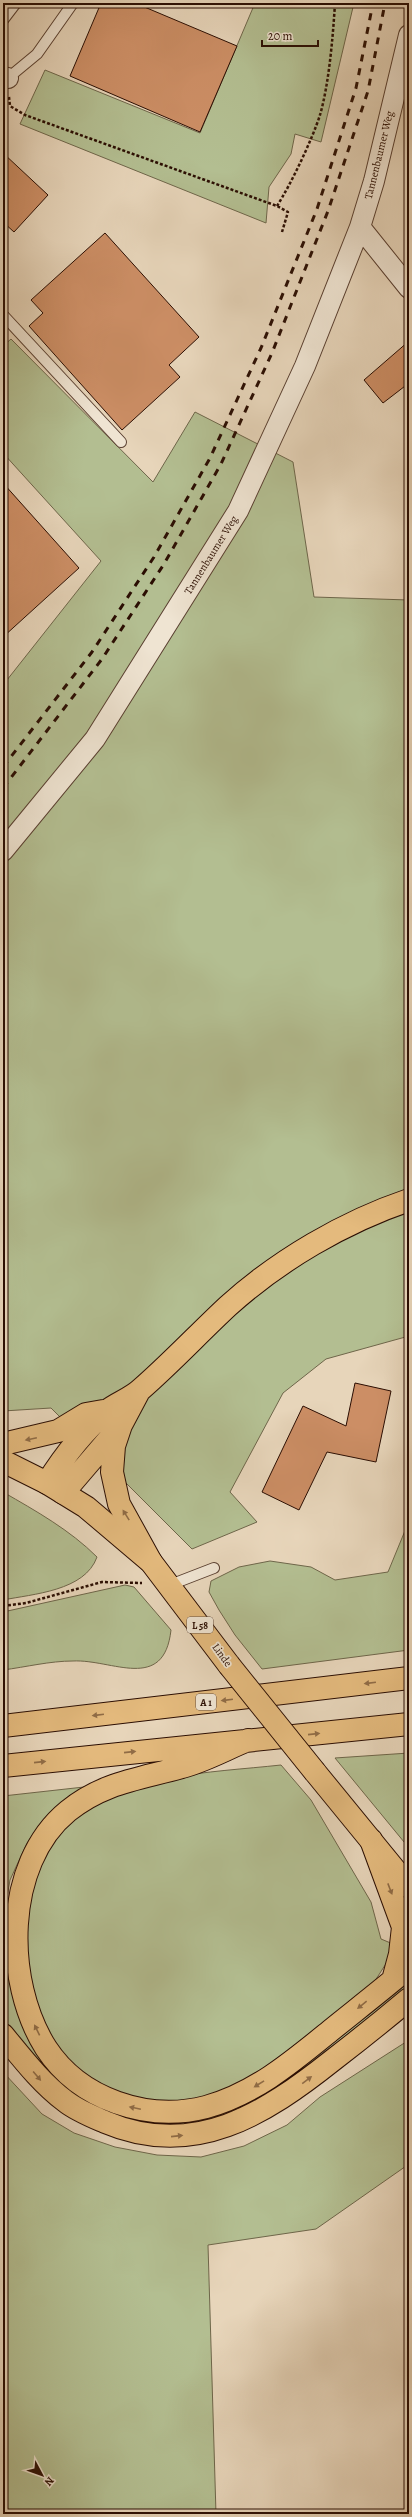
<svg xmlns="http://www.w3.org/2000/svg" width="412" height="2517" font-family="Alegreya,serif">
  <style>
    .green { fill: #b3be91; stroke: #6e664a }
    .building { fill: #cc8e65; stroke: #2a0d02 }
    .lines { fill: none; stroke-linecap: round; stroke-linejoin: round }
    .lane-casing { stroke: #593f30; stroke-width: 12 }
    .street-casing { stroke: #593f30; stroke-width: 22 }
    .primary-casing { stroke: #2a0d02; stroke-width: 24 }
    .highway-casing { stroke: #2a0d02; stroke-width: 24 }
    .path { stroke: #2a0d02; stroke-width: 2.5; stroke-dasharray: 3 2; stroke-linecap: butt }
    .lane { stroke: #efe4d2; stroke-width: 10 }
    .street { stroke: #efe4d2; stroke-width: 20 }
    .primary { stroke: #e4ba7d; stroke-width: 22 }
    .highway { stroke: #e4ba7d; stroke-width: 22 }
    .rail { stroke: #2a0d02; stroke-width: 3; stroke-dasharray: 7 7; stroke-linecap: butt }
    .primary-bridge-casing { stroke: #2a0d02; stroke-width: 24; stroke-linecap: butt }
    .primary-bridge { stroke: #e4ba7d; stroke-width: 22 }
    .oneway { fill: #906c46 }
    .labels { text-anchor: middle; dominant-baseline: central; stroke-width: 3.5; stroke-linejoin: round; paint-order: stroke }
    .shield { fill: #efe4d2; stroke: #654e40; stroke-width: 1 }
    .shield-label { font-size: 10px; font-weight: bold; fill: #2a0d02 }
    .street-label { font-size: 11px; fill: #2a0d02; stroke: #efe4d2 }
  </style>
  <rect width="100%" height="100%" fill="#e7d5ba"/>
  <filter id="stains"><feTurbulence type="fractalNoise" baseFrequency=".005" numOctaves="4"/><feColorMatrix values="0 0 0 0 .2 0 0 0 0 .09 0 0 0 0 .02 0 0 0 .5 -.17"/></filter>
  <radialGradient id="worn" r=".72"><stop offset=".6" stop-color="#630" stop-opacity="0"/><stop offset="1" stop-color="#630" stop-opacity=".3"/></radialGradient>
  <path class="green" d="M255 3H354L321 142 295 134 291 154 269 187 266 223 20 124 45 70 200 133Z
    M11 339 153 482 195 412 293 462 314 597 409 600V1336L326 1359 283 1393 230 1492 257 1522 192 1549 51 1408 3 1411V685L101 561 3 453V346Z
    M3 1492C36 1511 70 1530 97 1557 85 1591 33 1594 3 1600Z
    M409 1521V1650L262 1669 235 1635 219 1610 209 1592 211 1581 239 1567 270 1561 311 1567 335 1580 388 1572Z
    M125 1585 134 1587 171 1630C164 1693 112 1659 73 1661 50 1661 26 1667 3 1670V1612Z
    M409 1753V1848L335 1758Z
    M281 1765 311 1800 371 1902 381 1939 393 1944 389 1959 371 1987C319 2027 255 2091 188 2100 129 2108 69 2078 43 2024 38 2014 36 2002 33 1992 31 1983 26 1973 25 1964 24 1946 26 1926 28 1909 30 1900 30 1889 32 1880 38 1862 53 1837 67 1824 125 1773 208 1773 281 1765Z
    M84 1787 43 1820 27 1843 10 1880 5 1909V1943L8 1976 16 2001 55 2069 189 2118 409 1978V1988L281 2090 211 2123 164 2128 116 2119 70 2094 31 2057 3 2021V1796Z
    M409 2040V2164L316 2229 208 2245 216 2514H3V2072L42 2114 74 2133 115 2147 157 2155 201 2157 244 2146 287 2125 320 2097Z"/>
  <path class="building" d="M101 3H135L237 46 200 132 70 76Z
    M3 153 48 195 14 232 3 222Z
    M105 233 199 337 169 365 180 377 122 430 29 326 43 313 31 300Z
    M409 341V383L383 403 364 380Z
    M3 483 79 568 3 637Z
    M355 1383 391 1391 376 1462 327 1452 299 1510 262 1492 303 1406 346 1426Z"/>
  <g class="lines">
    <defs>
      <path id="lane" d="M3 20 16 3
        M8 78 37 54 73 3
        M3 315 121 442
        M170 1585 214 1568"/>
      <path id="street" d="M3 77 8 78
        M360 227 409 288
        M3 851 95 739 238 511 305 366 360 227 374 181 409 35"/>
      <path id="primary" d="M3 1461 47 1483 86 1507 151 1562 229 1665
        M315 1772 409 1887"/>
      <path id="highway" d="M138 1393 121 1425 114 1446 112 1472 119 1504 151 1562
        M3 1444 58 1431 86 1414 103 1411
        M47 1483C64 1456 82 1432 107 1411 117 1403 130 1399 140 1390 170 1364 198 1334 228 1306 279 1260 344 1222 409 1200
        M63 1493 116 1431
        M3 1726 409 1678
        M248 1740C226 1749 205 1761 182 1767 140 1779 104 1782 68 1811 3 1864 4 1982 46 2048 80 2100 148 2122 206 2107 254 2094 292 2062 330 2031 356 2010 383 1989 409 1967
        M3 1766 409 1724
        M371 1840 403 1927 400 1954 393 1980
        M3 2035C22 2058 41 2083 65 2101 76 2110 91 2116 105 2122 194 2160 265 2114 333 2060 359 2040 384 2020 409 1999"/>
    </defs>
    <use href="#lane" class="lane-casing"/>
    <use href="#street" class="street-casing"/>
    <use href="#primary" class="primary-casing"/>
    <use href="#highway" class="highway-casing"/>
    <path class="path" d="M9 97 10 106 25 115 277 206 288 212 282 232
      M277 206C291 184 312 140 320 115 329 84 333 36 335 3
      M3 1606 26 1603 102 1582 142 1583"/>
    <use href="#lane" class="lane"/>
    <use href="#street" class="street"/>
    <use href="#primary" class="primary"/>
    <use href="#highway" class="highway"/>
    <path class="rail" d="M3 767 92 652 154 557 210 458 261 348 317 209 356 88 373 3
      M3 788 102 659 164 564 221 464 272 353 328 211 368 91 385 3"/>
    <defs>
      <path id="primary-bridge" d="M229 1665 315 1772"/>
    </defs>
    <use href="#primary-bridge" class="primary-bridge-casing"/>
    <use href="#primary-bridge" class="primary-bridge"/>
  </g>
  <defs><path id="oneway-solid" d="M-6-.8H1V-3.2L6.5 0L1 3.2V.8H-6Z"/></defs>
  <g class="oneway">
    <use href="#oneway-solid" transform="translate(31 1439) rotate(168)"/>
    <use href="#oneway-solid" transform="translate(126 1515) rotate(-122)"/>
    <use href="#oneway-solid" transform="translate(370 1683) rotate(173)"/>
    <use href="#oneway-solid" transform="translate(227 1700) rotate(173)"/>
    <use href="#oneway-solid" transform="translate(98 1715) rotate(173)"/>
    <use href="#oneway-solid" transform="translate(314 1734) rotate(-6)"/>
    <use href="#oneway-solid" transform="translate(130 1752) rotate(-6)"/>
    <use href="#oneway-solid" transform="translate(40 1762) rotate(-6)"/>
    <use href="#oneway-solid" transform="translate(390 1889) rotate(69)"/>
    <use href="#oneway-solid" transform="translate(362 2005) rotate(141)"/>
    <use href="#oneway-solid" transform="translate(37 2030) rotate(-116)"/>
    <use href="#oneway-solid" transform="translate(37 2076) rotate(50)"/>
    <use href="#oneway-solid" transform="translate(307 2080) rotate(-37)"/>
    <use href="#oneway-solid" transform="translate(259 2084) rotate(148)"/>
    <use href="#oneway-solid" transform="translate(135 2108) rotate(-168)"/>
    <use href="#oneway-solid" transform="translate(177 2136) rotate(-6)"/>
  </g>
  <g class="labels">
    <g class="shield">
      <rect x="187" y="1617" width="26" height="16" rx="3"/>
      <rect x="196" y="1694" width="20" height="16" rx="3"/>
    </g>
    <g class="shield-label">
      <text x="200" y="1625">L 58</text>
      <text x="206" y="1702">A 1</text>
    </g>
    <g class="street-label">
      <text transform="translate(379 155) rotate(-76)">Tannenbaumer Weg</text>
      <text transform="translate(211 555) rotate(-58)">Tannenbaumer Weg</text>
      <text transform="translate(222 1655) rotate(54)">Linde</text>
    </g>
  </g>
  <rect width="412" height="2517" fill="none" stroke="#e7d5ba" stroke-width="16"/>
  <rect x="4" y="4" width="404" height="2509" fill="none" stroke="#2a0d02" stroke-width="2"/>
  <rect x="8" y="8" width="396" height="2501" fill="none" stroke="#2a0d02"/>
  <g transform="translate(42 2475) rotate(131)" stroke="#efe4d2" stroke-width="3" paint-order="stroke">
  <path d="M0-3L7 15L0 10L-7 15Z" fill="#2a0d02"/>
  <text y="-6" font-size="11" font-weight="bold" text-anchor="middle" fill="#2a0d02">N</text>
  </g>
  <path d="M262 40v6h56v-6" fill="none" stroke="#2a0d02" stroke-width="2"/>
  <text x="268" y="40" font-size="12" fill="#2a0d02" stroke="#efe4d2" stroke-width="3" paint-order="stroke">20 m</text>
  <rect width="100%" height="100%" filter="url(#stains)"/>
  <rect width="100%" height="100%" fill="url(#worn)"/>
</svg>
